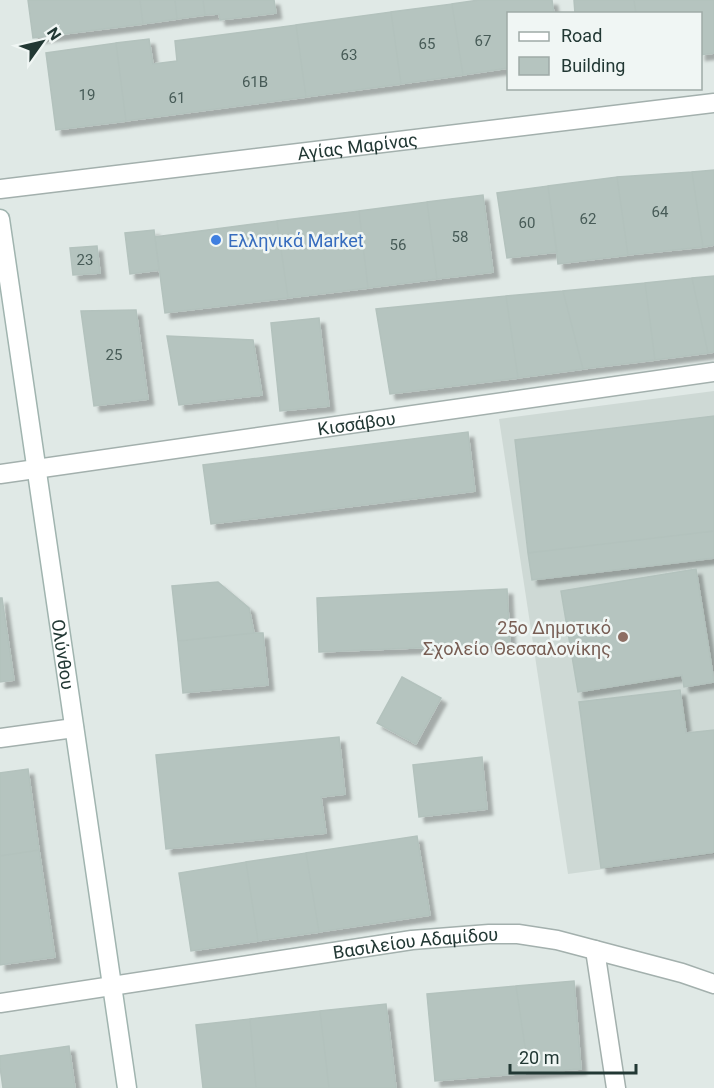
<svg xmlns="http://www.w3.org/2000/svg" width="714" height="1088" font-family="Roboto,sans-serif">
  <style>
    .built { fill: #ced9d5 }
    .building { fill: #b5c4bf; stroke: #b3c2bd; stroke-width: 1.5; filter: url(#shadow) }
    .lines { fill: none; stroke-linecap: round; stroke-linejoin: round }
    .street-casing { stroke: #a3b0ad; stroke-width: 21 }
    .secondary-casing { stroke: #a0b4af; stroke-width: 21 }
    .street { stroke: #fff; stroke-width: 18 }
    .secondary { stroke: #fff; stroke-width: 18 }
    .shop-dot { fill: #3f7fe0; stroke: #f0f6f4; stroke-width: 2 }
    .education-dot { fill: #8d6e63; stroke: #f0f6f4; stroke-width: 2 }
    .labels { text-anchor: middle; dominant-baseline: central; stroke-width: 5; stroke-linejoin: round; paint-order: stroke }
    .number-label { font-size: 15px; fill: #475b57 }
    .street-label { font-size: 18px; fill: #223834; stroke: #f0f6f4 }
    .shop-label { font-size: 18px; fill: #366cbe; stroke: #f0f6f4; text-anchor: start }
    .education-label { font-size: 18px; fill: #785e54; stroke: #f0f6f4; text-anchor: end }
  </style>
  <defs>
    <filter id="shadow"><feDropShadow dx="5.5" dy="5.5" stdDeviation="1.5" flood-color="#0004"/></filter>
  </defs>
  <rect width="100%" height="100%" fill="#e0e9e6"/>
  <path class="built" d="M714 391V854L568 874 499 419Z"/>
  <path class="building" d="M28 0H140L143 24 33 38Z
    M140 0H175L177 19 143 24Z
    M175 0H203L205 15 177 19Z
    M203 0H274L276 13 220 20 219 14 205 15Z
    M479 0H552L554 14H508V68L463 75 452 4Z
    M574 0H634L636 14H575Z
    M634 0H714V53L700 55V14H636Z
    M452 4 463 75 401 84 391 12Z
    M391 12 401 84 306 97 296 25Z
    M296 25 306 97 126 121 116 43 149 39 153 64 177 61 175 41Z
    M116 43 126 121 56 130 46 53Z
    M714 170V245L703 247 692 172Z
    M692 172 703 247 628 255 617 177Z
    M617 177 628 255 558 264 548 186Z
    M548 186 557 252 507 258 497 193Z
    M483 195 493 272 437 279 427 202Z
    M427 202 437 279 368 288 359 211Z
    M359 211 368 288 288 298 277 221Z
    M277 221 288 298 165 313 155 237Z
    M154 230 159 270 130 274 125 233Z
    M97 246 100 273 73 275 70 248Z
    M714 276V352L708 353 692 278Z
    M692 278 708 353 655 360 645 283Z
    M645 283 655 360 583 369 563 291Z
    M563 291 583 369 518 378 506 296Z
    M506 296 518 378 390 394 376 309Z
    M136 310 148 399 94 406 81 311Z
    M319 318 329 406 280 411 271 323Z
    M167 336 253 340 262 395 179 405Z
    M714 416V531L528 553 515 440Z
    M468 432 475 491 211 524 203 465Z
    M714 531V558L532 580 528 553Z
    M696 569 714 682 684 687 682 675 578 692 561 591Z
    M218 582 249 608 254 633 178 641 172 586Z
    M507 589 510 644 319 652 317 598Z
    M0 598H2L14 680 0 682Z
    M254 633H263L268 685 183 693 178 641Z
    M402 677 441 698 416 744 377 723Z
    M680 690 686 733 714 730V852L601 868 579 702Z
    M339 737 345 794 321 797 326 833 166 849 156 755Z
    M482 757 487 809 419 817 413 765Z
    M28 769 39 850 0 856V773Z
    M417 836 430 915 319 932 306 853Z
    M39 850 55 957 0 965V856Z
    M306 853 319 932 258 941 246 862Z
    M246 862 258 941 191 951 179 873Z
    M574 981 581 1069 529 1073 516 986Z
    M516 986 529 1073 435 1081 427 994Z
    M386 1004 396 1088H329L320 1011Z
    M320 1011 329 1088H256L250 1019Z
    M250 1019 256 1088H203L196 1025Z
    M69 1046 75 1088H3L0 1067V1056Z"/>
  <g class="lines">
    <defs>
      <g id="street">
        <path id="s1" d="M0 189 714 103"/>
        <path id="s2" d="M0 474 714 372"/>
        <path d="M0 738 74 728"/>
        <path d="M595 950 616 1088"/>
        <path id="s3" d="M0 1003 412 940 489 934H518L557 940 682 973 714 984"/>
      </g>
      <g id="secondary">
        <path id="s4" d="M0 219 127 1088"/>
      </g>
    </defs>
    <use href="#street" class="street-casing"/>
    <use href="#secondary" class="secondary-casing"/>
    <use href="#street" class="street"/>
    <use href="#secondary" class="secondary"/>
  </g>
  <circle class="shop-dot" cx="216" cy="240" r="6"/>
  <circle class="education-dot" cx="623" cy="637" r="6"/>
  <g class="labels">
    <g class="number-label">
      <text x="483" y="41">67</text>
      <text x="427" y="44">65</text>
      <text x="349" y="55">63</text>
      <text x="255" y="82">61Β</text>
      <text x="87" y="95">19</text>
      <text x="177" y="98">61</text>
      <text x="660" y="212">64</text>
      <text x="588" y="219">62</text>
      <text x="527" y="223">60</text>
      <text x="460" y="237">58</text>
      <text x="398" y="245">56</text>
      <text x="85" y="260">23</text>
      <text x="114" y="355">25</text>
    </g>
    <g class="street-label">
      <text stroke="none"><textPath href="#s1" startOffset="360">Αγίας Μαρίνας</textPath></text>
      <text stroke="none"><textPath href="#s2" startOffset="360">Κισσάβου</textPath></text>
      <text stroke="none"><textPath href="#s4" startOffset="440">Ολύνθου</textPath></text>
      <text stroke="none"><textPath href="#s3" startOffset="420">Βασιλείου Αδαμίδου</textPath></text>
    </g>
    <g class="shop-label">
      <text x="228" y="240">Ελληνικά Market</text>
    </g>
    <g class="education-label">
      <text x="611" y="627">25ο Δημοτικό<tspan x="611" dy="21">Σχολείο Θεσσαλονίκης</tspan></text>
    </g>
  </g>
  <rect x="507" y="12" width="195" height="78" fill="#f0f6f4" stroke="#9eaaa7" stroke-width="1.5"/>
  <rect x="519" y="32" width="30" height="9" fill="#ffffff" stroke="#9eaaa7" stroke-width="1.5"/>
  <text x="561" y="42" font-size="18" fill="#223834">Road</text>
  <rect x="519" y="57" width="30" height="18" fill="#b5c4bf" stroke="#9eaaa7" stroke-width="1.5"/>
  <text x="561" y="72" font-size="18" fill="#223834">Building</text>
  <g transform="translate(42 42) rotate(56)" stroke="#f0f6f4" stroke-width="4.5" paint-order="stroke">
  <path d="M0-4.5L10 22L0 15L-10 22Z" fill="#223834"/>
  <text y="-9" font-size="16" font-weight="bold" text-anchor="middle" fill="#223834">N</text>
  </g>
  <path d="M510 1064v9h126v-9" fill="none" stroke="#223834" stroke-width="3"/>
  <text x="519" y="1064" font-size="18" fill="#223834" stroke="#f0f6f4" stroke-width="4.5" paint-order="stroke">20 m</text>
</svg>
